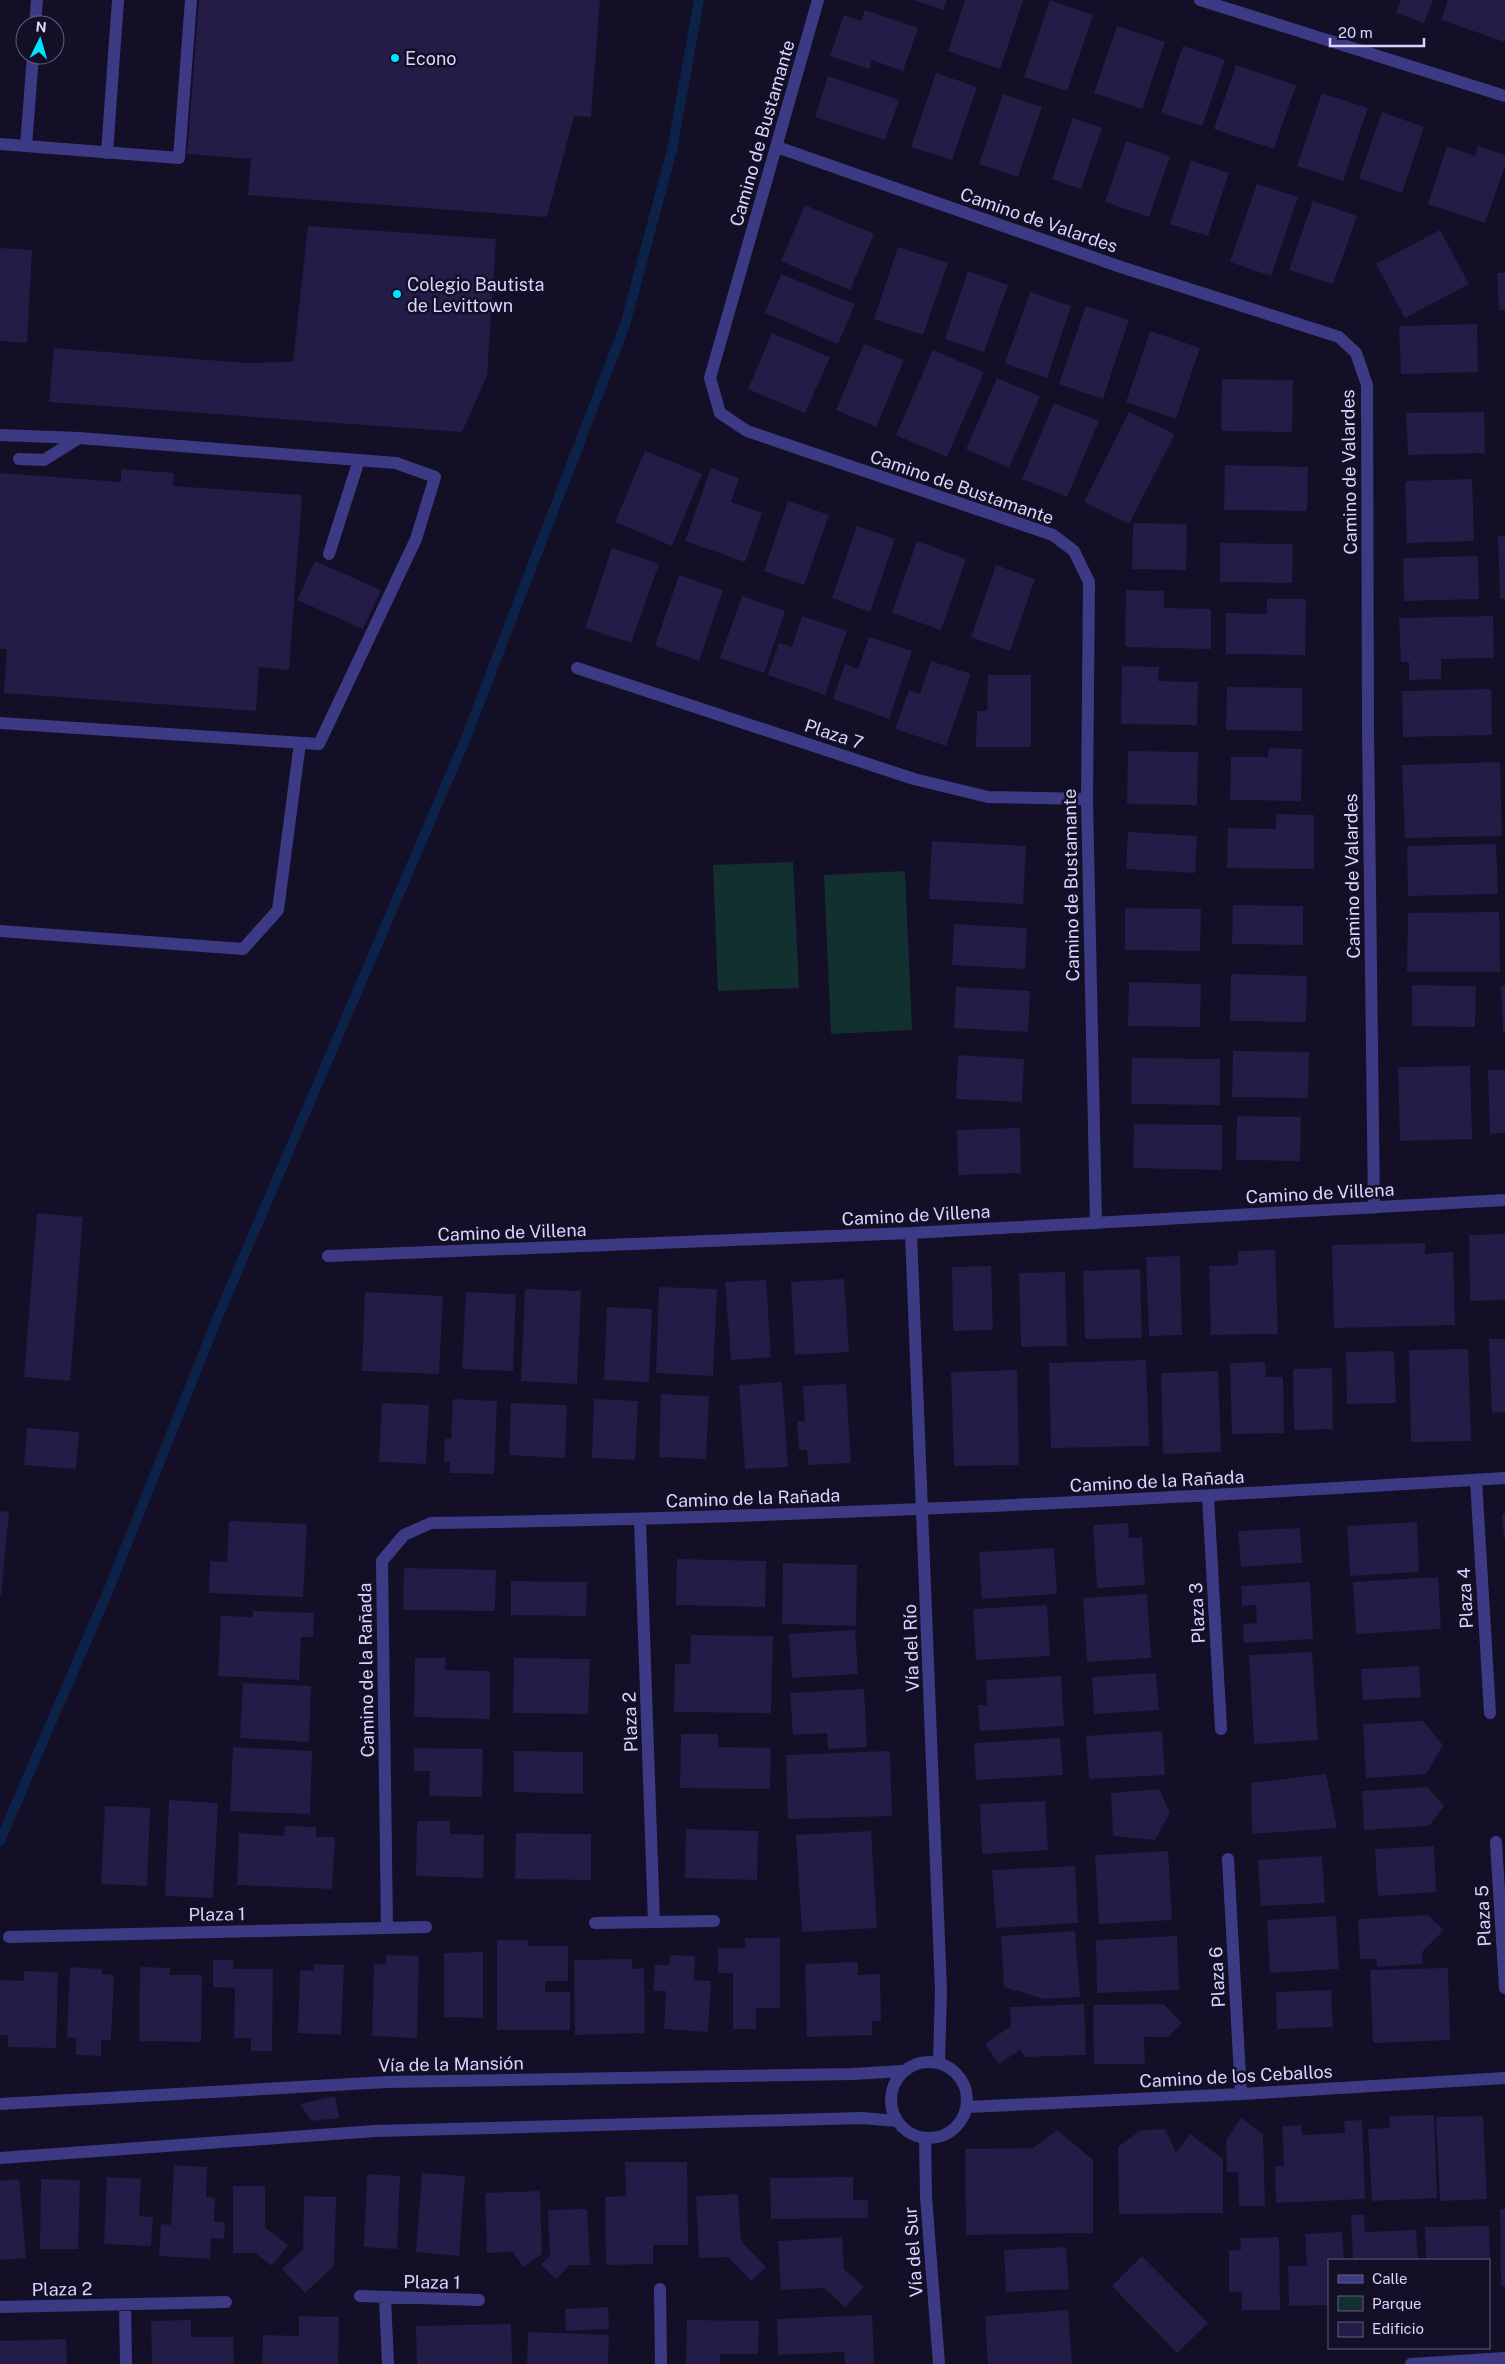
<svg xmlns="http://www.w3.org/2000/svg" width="1505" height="2364" font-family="'Public Sans',sans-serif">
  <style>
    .green { fill: #12302f }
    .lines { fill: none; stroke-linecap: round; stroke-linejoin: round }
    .stream { stroke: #0c2248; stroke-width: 10 }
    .building { fill: #241b47 }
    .service { stroke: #3d3a85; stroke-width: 12 }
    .minor { stroke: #3d3a85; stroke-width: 12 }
    .tertiary { stroke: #3d3a85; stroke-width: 12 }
    .poi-dot { fill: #00e5ff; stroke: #130f26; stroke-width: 2 }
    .labels { text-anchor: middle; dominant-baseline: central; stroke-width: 5; stroke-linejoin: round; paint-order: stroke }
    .poi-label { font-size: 18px; fill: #d9d4ff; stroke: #130f26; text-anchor: start }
    .street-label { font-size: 18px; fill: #d9d4ff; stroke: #130f26 }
  </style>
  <rect width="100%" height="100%" fill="#130f26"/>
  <path class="green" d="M793 862 799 988 718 991 713 865Z
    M905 871 912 1030 831 1034 824 875Z"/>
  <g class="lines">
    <path class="stream" d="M0 1841 108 1591 219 1314 465 740 625 325 672 150 699 0"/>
  </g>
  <path class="building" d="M199 0H600L591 117 574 116 547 217 248 195 251 159 187 154Z
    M914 0H947L943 10Z
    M965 0H1023L1000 69 948 51Z
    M1050 0 1093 15 1067 91 1024 77Z
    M1401 0H1433L1424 23 1396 13Z
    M1448 0H1505V42L1441 20Z
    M865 10 918 28 903 71 872 60 869 69 830 56 844 15 861 21Z
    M1117 26 1165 42 1142 109 1094 93Z
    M1183 46 1225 60 1202 126 1161 113Z
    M1236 65 1296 85 1274 149 1214 129Z
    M936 73 977 87 952 160 911 147Z
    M828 76 899 100 885 140 815 117Z
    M1322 93 1368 108 1343 181 1297 166Z
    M1003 94 1042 107 1018 177 979 164Z
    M1382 112 1424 127 1402 193 1359 178Z
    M1073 118 1102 128 1081 189 1052 179Z
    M1126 141 1170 156 1149 217 1105 202Z
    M1447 146 1475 156 1478 146 1505 155V166L1485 223 1428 204Z
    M1191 161 1229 173 1208 236 1170 224Z
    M1257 184 1298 197 1271 276 1230 262Z
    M1313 201 1357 216 1333 284 1289 270Z
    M805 205 874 234 850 290 781 261Z
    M308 226 496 239 487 376 462 432 49 402 54 348 247 363 293 362Z
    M1440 230 1469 284 1405 318 1376 264Z
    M898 247 948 263 923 335 874 319Z
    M0 248 32 250 27 343 0 341Z
    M968 271 1008 285 984 352 945 339Z
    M1497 273H1505V310H1499Z
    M781 274 855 304 838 344 765 313Z
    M1030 292 1071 306 1047 378 1005 363Z
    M1086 306 1129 320 1103 399 1059 384Z
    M1477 324 1478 372 1401 374 1399 326Z
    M1150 331 1200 348 1176 419 1126 402Z
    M772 333 830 357 805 413 748 389Z
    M864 344 904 360 876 427 836 410Z
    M933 350 984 372 947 457 896 435Z
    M997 378 1040 396 1009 468 966 449Z
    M1222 379 1293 380 1292 432 1221 431Z
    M1054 403 1099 421 1067 497 1022 479Z
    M1129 412 1175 434 1129 524 1084 502Z
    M1484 412 1485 453 1408 455 1406 413Z
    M645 451 702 474 672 546 615 522Z
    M1225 465 1308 467 1307 511 1224 510Z
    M711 468 739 478 731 502 762 513 745 562 685 541Z
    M121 469 174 473 173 486 302 495 289 670 259 667 256 711 4 693 7 649H0V473L121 482Z
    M1472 479 1474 541 1407 543 1405 481Z
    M788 501 829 515 804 585 764 571Z
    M1133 523 1187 524 1186 570 1132 569Z
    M857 526 895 539 870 612 832 598Z
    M1498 536H1505V599H1500Z
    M917 541 966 559 941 630 892 613Z
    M1220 543 1293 544 1292 583 1220 582Z
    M612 548 659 564 631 643 585 628Z
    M1478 556 1479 599 1404 601 1403 558Z
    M315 561 381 590 363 629 297 600Z
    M996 565 1035 579 1010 651 971 637Z
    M679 575 723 590 699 661 655 646Z
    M1126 590 1164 591V608L1211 609V649L1125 647Z
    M742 596 785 611 764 673 720 658Z
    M1267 599H1306L1305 655 1226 654V613L1267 614Z
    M802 616 847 631 825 695 768 675 779 643 792 647Z
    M1493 616 1494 658 1441 659V679L1409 680V662H1401L1399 618Z
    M869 637 912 651 889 719 833 699 845 664 858 669Z
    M931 661 971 674 946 746 895 729 909 690 920 694Z
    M1122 666 1159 667 1158 681 1198 682 1197 725 1121 724Z
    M988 675H1031V747H976L977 711H987Z
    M1227 687 1302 688V731L1226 730Z
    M1491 689 1492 735 1403 737 1402 691Z
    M1269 748 1302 749 1301 801 1230 800 1231 757H1268Z
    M1128 751 1198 752 1197 805 1127 804Z
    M1500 762 1502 836 1405 838 1402 765Z
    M1276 814 1314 815V869L1227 868 1228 828 1276 829Z
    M1128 832 1197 836 1195 873 1126 869Z
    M932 841 1026 846 1023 904 929 899Z
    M1496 844 1498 894 1408 896 1407 846Z
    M1233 905 1303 906V945L1232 944Z
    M1125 908 1201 909 1200 951 1125 950Z
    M1499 912 1500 972H1407L1408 913Z
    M954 924 1027 928 1025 969 952 965Z
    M1231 974 1307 976 1306 1022 1230 1021Z
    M1129 982 1201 984 1200 1027 1128 1026Z
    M1412 985 1476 986 1475 1027 1412 1026Z
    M1501 986H1505V1032H1503Z
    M956 987 1030 991 1028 1032 954 1028Z
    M1233 1051 1309 1052 1308 1098 1232 1097Z
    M958 1055 1024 1059 1022 1102 956 1099Z
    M1132 1058 1220 1059V1105L1131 1104Z
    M1470 1066 1472 1139 1400 1141 1398 1067Z
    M1488 1070H1505V1133L1490 1134Z
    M1237 1116 1301 1117 1300 1161 1236 1160Z
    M1134 1124 1222 1125V1170L1133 1168Z
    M1020 1128 1021 1173 958 1175 957 1130Z
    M37 1213 83 1217 70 1381 24 1377Z
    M1505 1234V1300L1470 1301 1469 1235Z
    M1425 1243V1254L1453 1252 1455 1325 1334 1328 1332 1245Z
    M1275 1250 1278 1334 1211 1335 1209 1266 1238 1265V1251Z
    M1180 1256 1182 1335 1149 1336 1146 1257Z
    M991 1266 993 1330 953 1331 952 1267Z
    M1140 1269 1142 1338 1085 1339 1083 1271Z
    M1065 1272 1067 1346 1021 1347 1019 1273Z
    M844 1279 849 1352 795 1355 791 1282Z
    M766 1280 771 1357 731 1360 725 1282Z
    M659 1287 717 1289 713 1376 656 1373Z
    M525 1289 581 1291 577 1384 521 1381Z
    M365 1292 443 1296 439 1374 362 1371Z
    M466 1292 516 1294 513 1371 462 1369Z
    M607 1307 652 1309 649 1382 604 1380Z
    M1489 1339H1505V1412L1492 1413Z
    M1468 1349 1471 1441 1411 1442 1409 1350Z
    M1394 1351 1396 1403 1347 1404 1346 1352Z
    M1146 1360 1149 1446 1051 1448 1049 1363Z
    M1265 1362 1266 1377H1283L1284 1433 1232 1434 1230 1363Z
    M1332 1368 1333 1429 1294 1430 1293 1369Z
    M1017 1370 1019 1465 954 1466 951 1372Z
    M1218 1371 1221 1452 1163 1454 1161 1373Z
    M782 1382 788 1467 745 1469 739 1385Z
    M846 1384 851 1463 808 1465 807 1450H799L797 1421H805L803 1386Z
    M661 1394 709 1396 706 1459 659 1457Z
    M453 1399 497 1401 494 1474 450 1473V1462H444L445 1439H451Z
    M594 1399 638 1401 635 1460 592 1458Z
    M382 1403 429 1405 426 1464 379 1462Z
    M511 1403 567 1405 565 1458 509 1455Z
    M27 1428 79 1432 76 1469 24 1465Z
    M0 1511 9 1512 1 1595H0Z
    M1502 1514H1505V1538H1504Z
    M229 1521 307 1524 303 1597 209 1593 210 1561 227 1562Z
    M1417 1522 1419 1572 1350 1576 1347 1526Z
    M1128 1523 1129 1538 1142 1537 1145 1585 1097 1588 1093 1525Z
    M1300 1528 1302 1563 1241 1567 1238 1531Z
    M1054 1548 1057 1594 982 1599 979 1552Z
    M677 1559 766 1561 765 1607 676 1605Z
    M783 1563 857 1565 856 1626 782 1624Z
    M404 1568 496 1570 495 1611 403 1610Z
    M1438 1577 1441 1629 1356 1634 1353 1582Z
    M511 1581 587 1582 586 1616 511 1615Z
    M1310 1582 1313 1639 1244 1643 1243 1624 1257 1623 1256 1605 1242 1606 1241 1586Z
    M1147 1594 1151 1658 1087 1662 1083 1598Z
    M1047 1605 1050 1656 976 1660 973 1609Z
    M253 1611 314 1613 313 1637H301L299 1680 218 1676 221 1616 253 1617Z
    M855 1630 858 1674 792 1678 789 1634Z
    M691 1635 773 1636 771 1713 674 1712 675 1664H690Z
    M1312 1652 1318 1740 1254 1744 1249 1655Z
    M415 1658H446L445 1670 490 1671V1719L414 1717Z
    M514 1658 590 1659 588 1714 513 1713Z
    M1419 1666 1421 1697 1363 1700 1361 1669Z
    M1156 1673 1159 1710 1094 1714 1092 1677Z
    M1061 1676 1064 1726 980 1731 978 1705H987L986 1680Z
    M243 1683 311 1686 309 1742 240 1738Z
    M864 1689 867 1747 828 1749 827 1733 793 1735 790 1693Z
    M1423 1721 1443 1745 1426 1774 1366 1778 1363 1724Z
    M1162 1731 1165 1775 1089 1779 1086 1736Z
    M681 1734H718V1747L771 1748 770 1789 680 1788Z
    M1060 1738 1063 1775 976 1780 974 1743Z
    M233 1747 312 1751 310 1814 230 1811Z
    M414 1748 483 1749 482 1797 429 1796 430 1771H414Z
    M514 1751 583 1752V1794L514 1792Z
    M890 1751 892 1816 788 1819 786 1755Z
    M1326 1774 1337 1828 1252 1834 1251 1783Z
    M1427 1787 1444 1806 1429 1826 1364 1830 1362 1791Z
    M1159 1789 1170 1813 1155 1840 1113 1836 1111 1793Z
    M169 1800 218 1803 213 1898 165 1896Z
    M1045 1801 1048 1850 982 1854 980 1804Z
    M105 1806 150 1808 147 1886 101 1884Z
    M417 1821H450V1834L484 1835 483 1878 416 1876Z
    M285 1826 316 1827V1837H335L332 1889 237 1885 239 1833 284 1836Z
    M686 1829 758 1831 757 1880 685 1878Z
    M871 1831 877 1928 802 1932 796 1835Z
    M516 1833 591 1834V1880L515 1879Z
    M1434 1846 1436 1892 1378 1896 1375 1849Z
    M1168 1851 1172 1920 1099 1924 1095 1855Z
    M1322 1856 1325 1903 1261 1906 1258 1860Z
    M1075 1866 1078 1923 996 1928 992 1870Z
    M1428 1915 1444 1930 1422 1952 1423 1964 1377 1967 1376 1959H1360L1358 1919Z
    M1336 1916 1339 1969 1270 1973 1267 1920Z
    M1075 1931 1080 1997 1044 1999 1004 1987 1001 1936Z
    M1177 1936 1179 1990 1097 1993 1096 1940Z
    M745 1938H780V2008H756V2029H733V1973H718V1948H745Z
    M497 1940H528V1946H568V1981H545V1992H570V2030H497Z
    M483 1952V2018L444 2017V1953Z
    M386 1955 419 1956 417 2038 372 2036 374 1964H386Z
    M670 1955 695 1956 694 1980 711 1981 708 2032 664 2029 666 1991H653L655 1965H669Z
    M632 1959V1969L644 1968 645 2033 575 2035 574 1960Z
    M213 1960H233L234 1969H273L272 2051H251V2038H234L235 1988 213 1987Z
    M858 1962V1975L880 1974 881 2021H872V2035L807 2037 805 1964Z
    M314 1964 344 1965 341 2035 298 2033 300 1970 314 1971Z
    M70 1967 102 1969V1974L114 1975 111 2040H101V2056L76 2055V2038L67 2037Z
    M140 1967 170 1968V1975H202L201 2042 139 2041Z
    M1448 1968 1450 2040 1373 2043 1370 1970Z
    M24 1971 58 1972 56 2048 8 2047V2035H0V1980L24 1981Z
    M1331 1990 1333 2027 1277 2029 1276 1992Z
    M1084 2004 1086 2055 1025 2057 1020 2050 999 2064 985 2044 1011 2026 1010 2007Z
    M1163 2004 1182 2023 1168 2037H1144L1145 2064H1094L1093 2005Z
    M335 2096 339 2118 311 2121 300 2104Z
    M1434 2115 1437 2198 1372 2201 1368 2129 1390 2128 1389 2116Z
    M1483 2116 1487 2199 1440 2201 1436 2117Z
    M1241 2118 1263 2134 1265 2206H1239L1238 2172H1227L1226 2140Z
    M1362 2120 1365 2199 1276 2203 1275 2166H1284L1282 2126 1301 2125 1302 2135 1345 2133 1344 2121Z
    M1165 2129 1176 2153 1190 2134 1223 2159V2213L1119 2214 1118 2147 1141 2130Z
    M1057 2130 1093 2160V2233L966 2235 965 2149 1033 2148Z
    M625 2162H687L688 2245H653V2264L606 2265 605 2197 626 2196Z
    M174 2165 207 2167 206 2197 215 2198 214 2222H225L224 2239 211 2238 210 2259 159 2256 161 2224 171 2225Z
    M422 2173 465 2176 459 2256 416 2252Z
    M367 2174 400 2176 397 2249 364 2247Z
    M107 2177 141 2179 139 2216 153 2217 151 2246 104 2244Z
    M853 2177V2200H868V2218L771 2219 770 2178Z
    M19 2179 26 2258 0 2260V2181Z
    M41 2179 80 2180 78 2249H40Z
    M233 2186H265V2227L288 2245 272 2266 255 2253H233Z
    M540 2191 542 2254 523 2267 513 2252 487 2253 485 2193Z
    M738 2194 741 2241 766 2267 751 2281 728 2257 699 2258 696 2196Z
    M304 2196 336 2197 334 2266 305 2293 282 2269 303 2249Z
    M587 2209 590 2265H570L556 2279 541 2265 550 2256 548 2210Z
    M1500 2209H1505V2286H1501Z
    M1351 2215H1364L1365 2232 1416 2230 1418 2260H1353Z
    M1489 2226 1490 2260H1426L1425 2227Z
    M1342 2232 1344 2260H1329V2305L1289 2306 1288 2266H1307L1305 2234Z
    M842 2237 844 2269 864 2287 845 2307 824 2288 781 2290 778 2241Z
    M1279 2237 1280 2310H1242V2292H1229V2251L1241 2250 1240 2238Z
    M1066 2247 1069 2289 1006 2292 1004 2250Z
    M1142 2256 1208 2323 1177 2353 1112 2286Z
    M608 2307 609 2329 566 2331 565 2309Z
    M1068 2310 1072 2364H988L985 2316Z
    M872 2315 874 2364H845L844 2352 778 2355 777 2319Z
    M299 2316 339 2317 338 2364H262L263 2335 299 2336Z
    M191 2320V2337H233L234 2364H152L151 2321Z
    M687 2320 759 2321 758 2354H720V2364H686Z
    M511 2324 512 2364H417L416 2326Z
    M528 2332 609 2335 608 2364H527Z
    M66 2339 67 2364H0V2341Z"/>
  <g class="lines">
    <path class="service" d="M35 25 37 0
      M0 144 179 158 191 0
      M26 146 33 55
      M107 153 118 0
      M0 435 79 438 396 463 435 477 416 539 319 744 0 723
      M19 459 44 460 79 438
      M329 554 359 460
      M0 931 243 949 278 910 300 743"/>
    <path class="minor" d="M818 0 710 378 720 413 747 431 1053 535 1074 551 1089 582 1087 799 1096 1223
      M1200 0 1505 96
      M777 147 1121 267 1339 337 1356 353 1367 385 1368 730 1374 1208
      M577 668 914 779 988 797 1087 799
      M911 1233 941 1991 939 2062
      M328 1256 911 1233 1505 1200
      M1476 1480 1490 1713
      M1208 1496 1221 1729
      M640 1520 654 1922
      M1496 1842 1505 1988
      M1228 1859 1241 2094
      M595 1923 714 1921
      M387 1928 382 1561 404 1535 431 1523C790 1518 1147 1500 1505 1478
      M9 1937 426 1927
      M968 2107 1241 2094 1505 2078
      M925 2138 926 2197 939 2364
      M660 2289 661 2364
      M360 2296 479 2300
      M385 2298 388 2364
      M125 2305 126 2364
      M0 2307 226 2302
      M1411 2364 1505 2358"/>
    <path class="tertiary" d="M891 2100a38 38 0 1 1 76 0a38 38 0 1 1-76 0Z
      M0 2104 387 2082 853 2074 903 2071
      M0 2158 375 2131 862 2118 897 2121"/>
  </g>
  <g class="poi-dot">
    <circle cx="395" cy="58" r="5"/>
    <circle cx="397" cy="294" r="5"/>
  </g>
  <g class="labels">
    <g class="poi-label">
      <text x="405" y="58">Econo</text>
      <text x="407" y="284">Colegio Bautista<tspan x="407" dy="21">de Levittown</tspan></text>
    </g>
    <g class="street-label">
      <text transform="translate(762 133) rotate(-74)">Camino de Bustamante</text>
      <text transform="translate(1039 220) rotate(19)">Camino de Valardes</text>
      <text transform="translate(1349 472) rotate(-91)">Camino de Valardes</text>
      <text transform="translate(962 487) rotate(19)">Camino de Bustamante</text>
      <text transform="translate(834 734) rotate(18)">Plaza 7</text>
      <text transform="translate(1352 876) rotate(-91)">Camino de Valardes</text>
      <text transform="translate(1071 885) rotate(-91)">Camino de Bustamante</text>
      <text transform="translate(1320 1193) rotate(-3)">Camino de Villena</text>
      <text transform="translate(916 1215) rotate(-3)">Camino de Villena</text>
      <text transform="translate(512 1232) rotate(-2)">Camino de Villena</text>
      <text transform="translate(1157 1481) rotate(-3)">Camino de la Rañada</text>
      <text transform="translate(753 1498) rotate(-2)">Camino de la Rañada</text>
      <text transform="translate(1465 1598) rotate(-93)">Plaza 4</text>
      <text transform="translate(1197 1613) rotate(-93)">Plaza 3</text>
      <text transform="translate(911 1648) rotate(-92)">Vía del Río</text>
      <text transform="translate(366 1670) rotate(-91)">Camino de la Rañada</text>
      <text transform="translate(630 1722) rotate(-92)">Plaza 2</text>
      <text transform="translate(217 1914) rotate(-1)">Plaza 1</text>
      <text transform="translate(1483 1916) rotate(-93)">Plaza 5</text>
      <text transform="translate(1217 1977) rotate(-93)">Plaza 6</text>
      <text transform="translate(451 2064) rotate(-1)">Vía de la Mansión</text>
      <text transform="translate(1236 2076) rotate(-3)">Camino de los Ceballos</text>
      <text transform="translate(913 2252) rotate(-94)">Vía del Sur</text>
      <text transform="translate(432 2282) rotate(1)">Plaza 1</text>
      <text transform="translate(62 2289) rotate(-1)">Plaza 2</text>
    </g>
  </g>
  <rect x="1328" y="2259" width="162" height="90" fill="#130f26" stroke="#625e7d"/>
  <rect x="1338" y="2275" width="25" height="8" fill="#3d3a85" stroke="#625e7d"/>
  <text x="1372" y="2284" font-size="15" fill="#d9d4ff">Calle</text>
  <rect x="1338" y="2296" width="25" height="15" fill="#12302f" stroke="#625e7d"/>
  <text x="1372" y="2309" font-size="15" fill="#d9d4ff">Parque</text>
  <rect x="1338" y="2322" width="25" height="15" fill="#241b47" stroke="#625e7d"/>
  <text x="1372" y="2334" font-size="15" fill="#d9d4ff">Edificio</text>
  <g transform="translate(40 40) rotate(5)"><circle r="24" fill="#130f26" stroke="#625e7d"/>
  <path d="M0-4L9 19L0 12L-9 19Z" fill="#00e5ff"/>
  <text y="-8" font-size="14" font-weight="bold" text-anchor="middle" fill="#d9d4ff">N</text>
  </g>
  <path d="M1330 38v8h94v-8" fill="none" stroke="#d9d4ff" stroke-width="2.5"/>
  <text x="1338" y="38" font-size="15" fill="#d9d4ff" stroke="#130f26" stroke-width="4" paint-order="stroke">20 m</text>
</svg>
